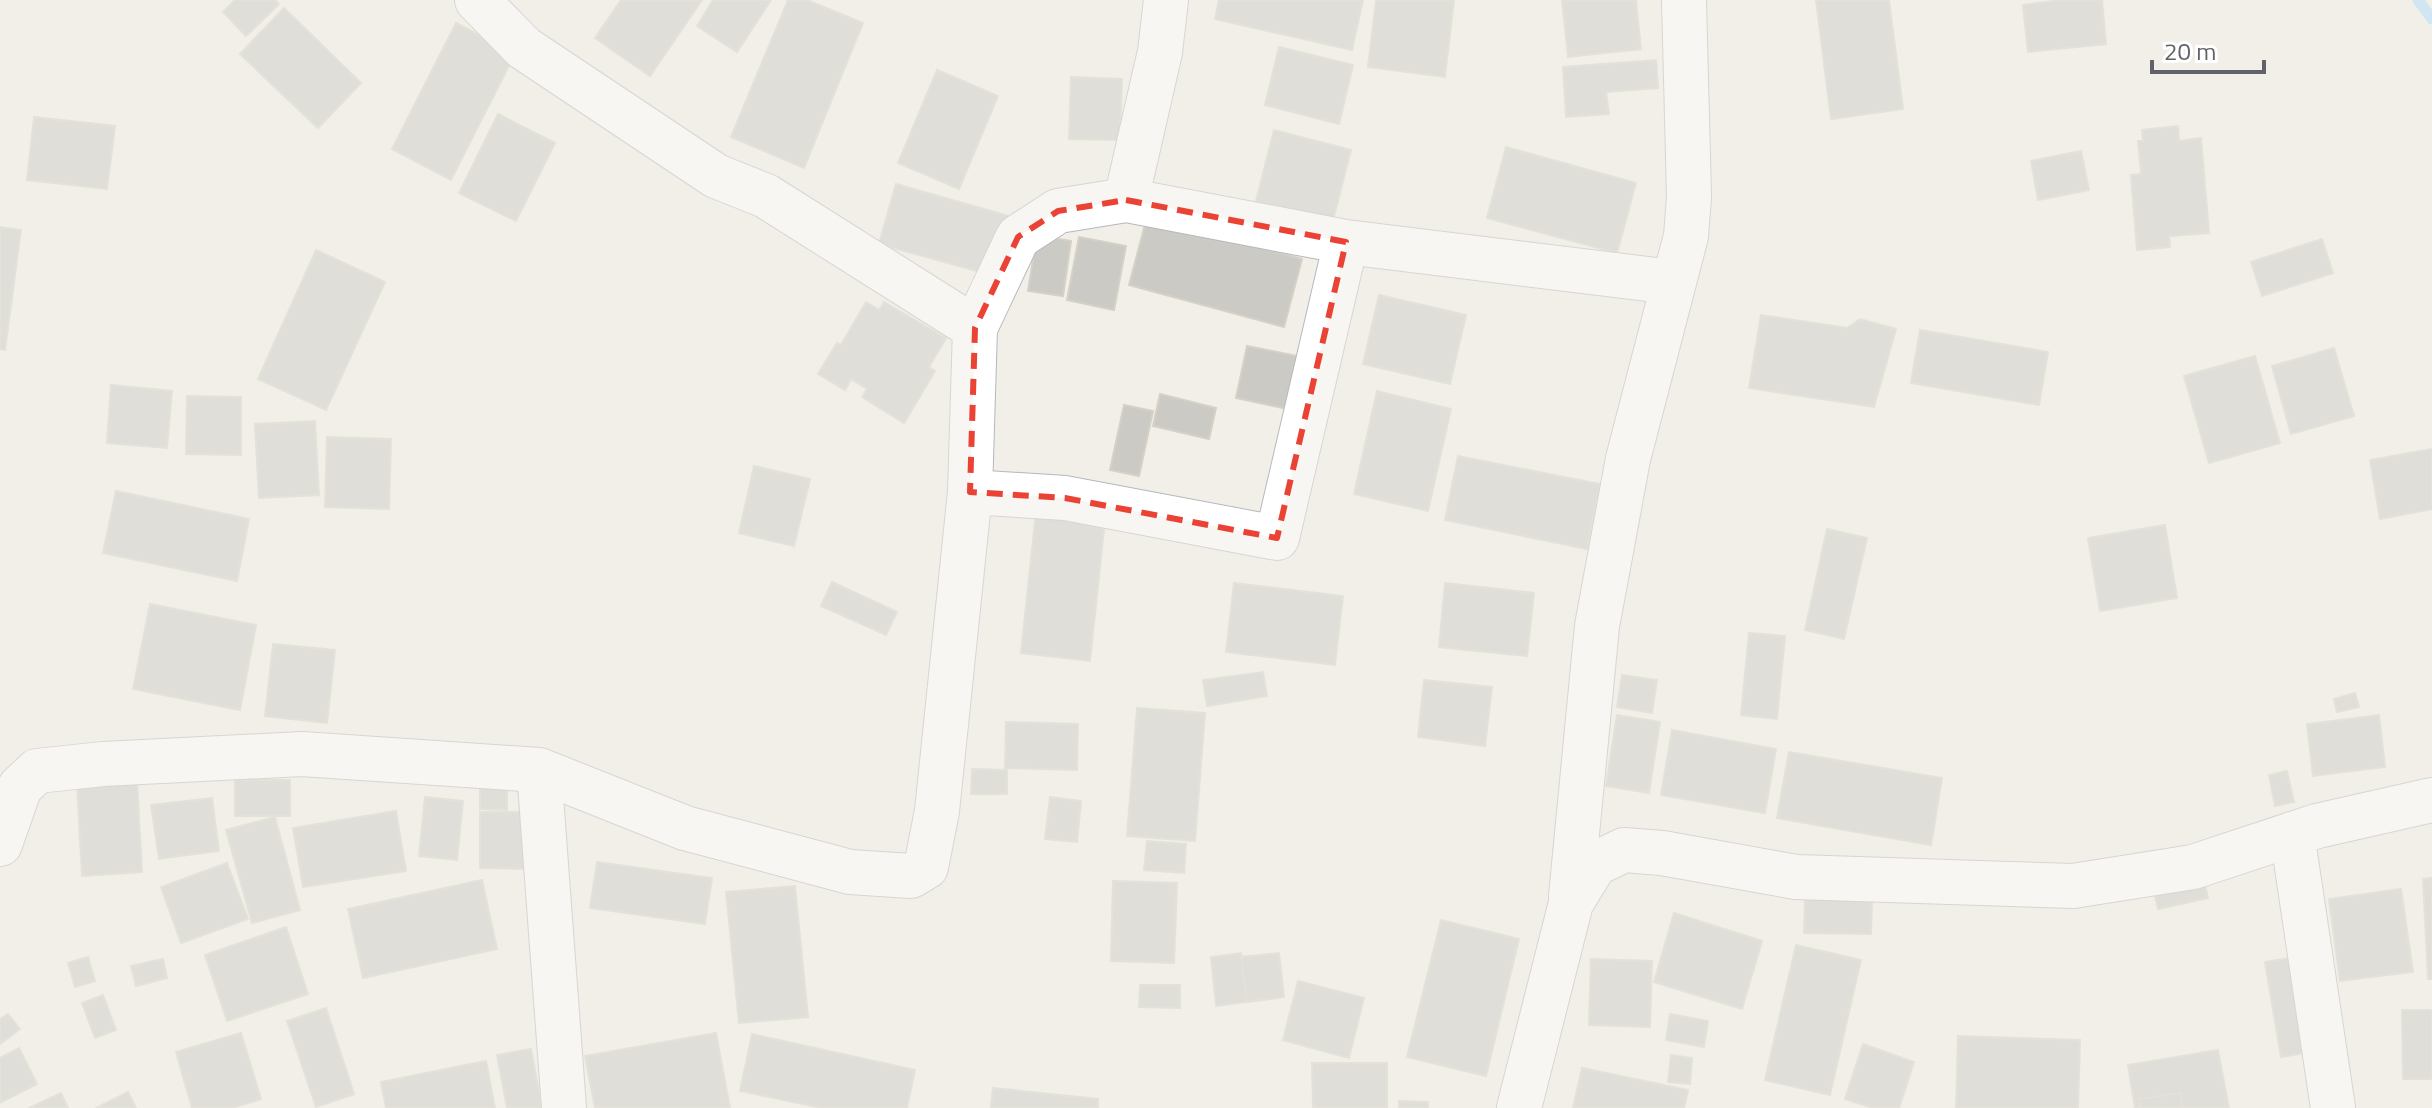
<svg xmlns="http://www.w3.org/2000/svg" width="2432" height="1108" font-family="'Titillium Web',sans-serif">
  <style>
    .lines { fill: none; stroke-linecap: round; stroke-linejoin: round }
    .stream { stroke: #aadaff; stroke-width: 11 }
    .building { fill: #cccac5; stroke: #d6d1c6; stroke-width: 2 }
    .minor-casing { stroke: #b5b8bc; stroke-width: 46 }
    .minor { stroke: #fff; stroke-width: 44 }
    .marked { fill: none; stroke: #ea4335; stroke-width: 6; stroke-dasharray: 16 10; stroke-linejoin: round }
  </style>
  <rect width="100%" height="100%" fill="#f1efe8"/>
  <g class="lines">
    <path class="stream" d="M2418 0 2432 19"/>
  </g>
  <path class="building" d="M235 0H275L279 4 246 36 223 12Z
    M621 0H702L650 76 595 38Z
    M713 0H771L737 52 697 26Z
    M788 0H807L863 23 804 168 731 137Z
    M1219 0H1363L1352 50 1215 19Z
    M1376 0H1454L1445 77 1368 67Z
    M1562 0H1636L1641 49 1568 57Z
    M1816 0H1889L1903 109 1831 119Z
    M2062 0H2102L2106 44 2028 52 2023 5Z
    M284 8 361 83 318 128 240 54Z
    M456 23 515 54 451 180 392 149Z
    M1279 47 1353 65 1339 124 1265 105Z
    M1656 60 1658 88 1606 92 1609 114 1566 117 1563 67Z
    M937 70 998 96 959 189 898 163Z
    M1071 77 1122 79 1120 140 1069 139Z
    M498 114 555 143 516 221 459 193Z
    M34 117 115 126 107 189 27 180Z
    M2178 126 2179 141 2201 138 2209 233 2169 236 2170 247 2137 250 2131 175 2141 174 2138 141H2143L2142 130Z
    M1274 130 1351 150 1333 220 1256 201Z
    M1506 147 1636 183 1617 253 1487 218Z
    M2081 151 2089 190 2038 200 2031 161Z
    M896 184 1012 217 995 276 879 244Z
    M1147 217 1302 259 1284 327 1129 285Z
    M0 227 21 230 5 350 0 349Z
    M1037 235 1071 241 1063 296 1028 291Z
    M1079 237 1126 246 1114 310 1067 300Z
    M2322 239 2333 273 2262 296 2251 262Z
    M316 250 385 282 326 410 258 379Z
    M1379 295 1466 315 1450 384 1363 364Z
    M866 302 879 310 884 302 946 338 929 367 935 371 904 423 862 397 867 389 851 379 845 390 818 374 837 343 841 345Z
    M1761 315 1847 328 1860 319 1896 329 1874 407 1749 388Z
    M1920 330 2048 352 2039 405 1911 383Z
    M1247 346 1302 357 1292 410 1236 398Z
    M2334 348 2354 416 2291 434 2272 366Z
    M2255 356 2280 443 2209 463 2184 376Z
    M111 385 172 391 167 448 107 443Z
    M1377 391 1451 409 1428 511 1354 494Z
    M1160 394 1216 408 1209 439 1153 426Z
    M187 396 241 397V455L186 454Z
    M1124 405 1153 411 1139 476 1110 470Z
    M315 421 319 495 259 498 255 424Z
    M327 437 391 439 389 509 325 507Z
    M2432 449V509L2380 519 2370 460Z
    M1458 456 1600 484 1587 549 1445 520Z
    M754 466 810 479 794 546 739 533Z
    M116 491 249 519 237 581 103 553Z
    M1036 512 1105 520 1090 661 1021 653Z
    M2165 525 2177 598 2100 611 2088 538Z
    M1827 529 1867 538 1844 639 1805 630Z
    M832 582 897 612 886 635 821 606Z
    M1234 583 1343 596 1335 665 1226 652Z
    M1445 583 1534 593 1527 656 1439 647Z
    M150 604 256 625 240 710 133 689Z
    M1749 633 1785 636 1777 719 1741 715Z
    M273 644 335 650 327 723 265 716Z
    M1263 672 1267 696 1207 706 1203 680Z
    M1622 675 1657 680 1652 713 1617 707Z
    M1424 680 1492 687 1485 746 1418 737Z
    M2355 693 2359 707 2337 712 2334 699Z
    M1137 708 1205 713 1195 841 1127 836Z
    M1617 715 1660 722 1649 793 1606 786Z
    M2379 715 2385 767 2313 776 2307 724Z
    M1006 722 1078 724 1077 770 1005 768Z
    M1672 730 1776 749 1765 813 1661 795Z
    M1789 752 1942 778 1931 845 1777 818Z
    M972 769 1007 770V794H971Z
    M2287 771 2294 802 2275 806 2269 775Z
    M235 780H290V816H235Z
    M137 781 142 872 82 876 77 784Z
    M480 788H507V810L480 809Z
    M425 797 463 801 457 860 419 856Z
    M1050 797 1081 801 1077 842 1045 839Z
    M212 798 219 851 159 859 151 805Z
    M396 811 406 871 303 887 293 828Z
    M480 812H529V869L480 868Z
    M275 817 300 910 252 923 226 830Z
    M1147 841 1186 844 1184 873 1144 870Z
    M597 862 712 878 705 924 590 908Z
    M227 863 248 919 181 943 161 887Z
    M2432 878V979H2428L2423 879Z
    M482 880 497 949 363 978 348 909Z
    M1113 881 1177 883 1174 963 1111 961Z
    M2204 881 2208 898 2158 909 2154 892Z
    M795 886 808 1017 739 1023 726 892Z
    M2401 889 2413 972 2340 981 2329 899Z
    M1805 895 1872 897 1871 934 1804 933Z
    M1674 913 1762 941 1742 1009 1654 982Z
    M1441 920 1519 939 1486 1076 1407 1057Z
    M286 927 308 994 227 1021 205 955Z
    M1796 945 1861 960 1830 1095 1765 1080Z
    M1241 953 1247 1002 1216 1006 1211 957Z
    M1279 953 1284 997 1247 1002 1241 957Z
    M88 957 95 981 75 987 68 963Z
    M2295 957 2310 1052 2281 1057 2265 962Z
    M163 959 167 978 136 986 131 966Z
    M1591 959 1652 961 1650 1027 1589 1025Z
    M1298 981 1364 998 1349 1058 1283 1040Z
    M1140 985H1180V1008L1139 1007Z
    M103 995 116 1030 95 1038 82 1003Z
    M326 1008 354 1094 316 1107 287 1021Z
    M2402 1010H2432V1079H2403Z
    M8 1014 20 1029 0 1044V1019Z
    M1670 1014 1708 1021 1704 1047 1666 1040Z
    M241 1033 261 1099 232 1108H192L176 1052Z
    M716 1033 730 1108H595L585 1056Z
    M752 1034 915 1070 907 1108H822L740 1091Z
    M1958 1036 2080 1040 2078 1108H1956Z
    M1863 1044 1914 1062 1899 1108H1873L1845 1099Z
    M19 1048 37 1084 0 1103V1058Z
    M531 1049 542 1108H507L497 1055Z
    M2218 1050 2229 1108H2135L2128 1065Z
    M1671 1055 1692 1058 1690 1084 1668 1082Z
    M486 1061 495 1108H386L381 1082Z
    M1312 1063H1387V1108H1313Z
    M1582 1068 1688 1090 1684 1108H1573Z
    M993 1088 1098 1099V1108H991Z
    M128 1092 136 1108H96Z
    M61 1093 68 1108H29Z
    M2180 1093 2183 1108H2140L2139 1099Z
    M1399 1101 1428 1102V1108H1399Z"/>
  <g class="lines">
    <defs>
      <path id="minor" d="M477 0 524 48 716 176 766 196 975 328
        M1126 200 1160 52 1166 0
        M970 492 1065 498 1277 538 1346 242
        M539 770 564 1108
        M2292 834 2333 1108
        M0 844 20 787 37 771 103 764 302 754 539 770 685 828 850 872 911 876 926 867 937 811 970 492 975 328 1018 237 1058 211 1126 200 1346 242 1672 282
        M1571 896 1597 626 1628 459 1686 236 1689 197 1684 0
        M1519 1108 1571 903 1595 864 1624 850 1662 853 1796 877 2073 886 2193 867 2317 826 2432 800"/>
    </defs>
    <use href="#minor" class="minor-casing"/>
    <use href="#minor" class="minor"/>
  </g>
  <path d="M0 0H2432V1108H0ZM1126 200 1346 242 1277 538 1065 498 970 492 975 328 1018 237 1058 211Z" fill="#f1efe8" fill-opacity=".55" fill-rule="evenodd"/>
  <path class="marked" d="M1126 200 1346 242 1277 538 1065 498 970 492 975 328 1018 237 1058 211Z"/>
  <path d="M2152 60v12h112v-12" fill="none" stroke="#5f6368" stroke-width="4"/>
  <text x="2164" y="60" font-size="24" fill="#5f6368" stroke="#ffffff" stroke-width="6" paint-order="stroke">20 m</text>
</svg>
